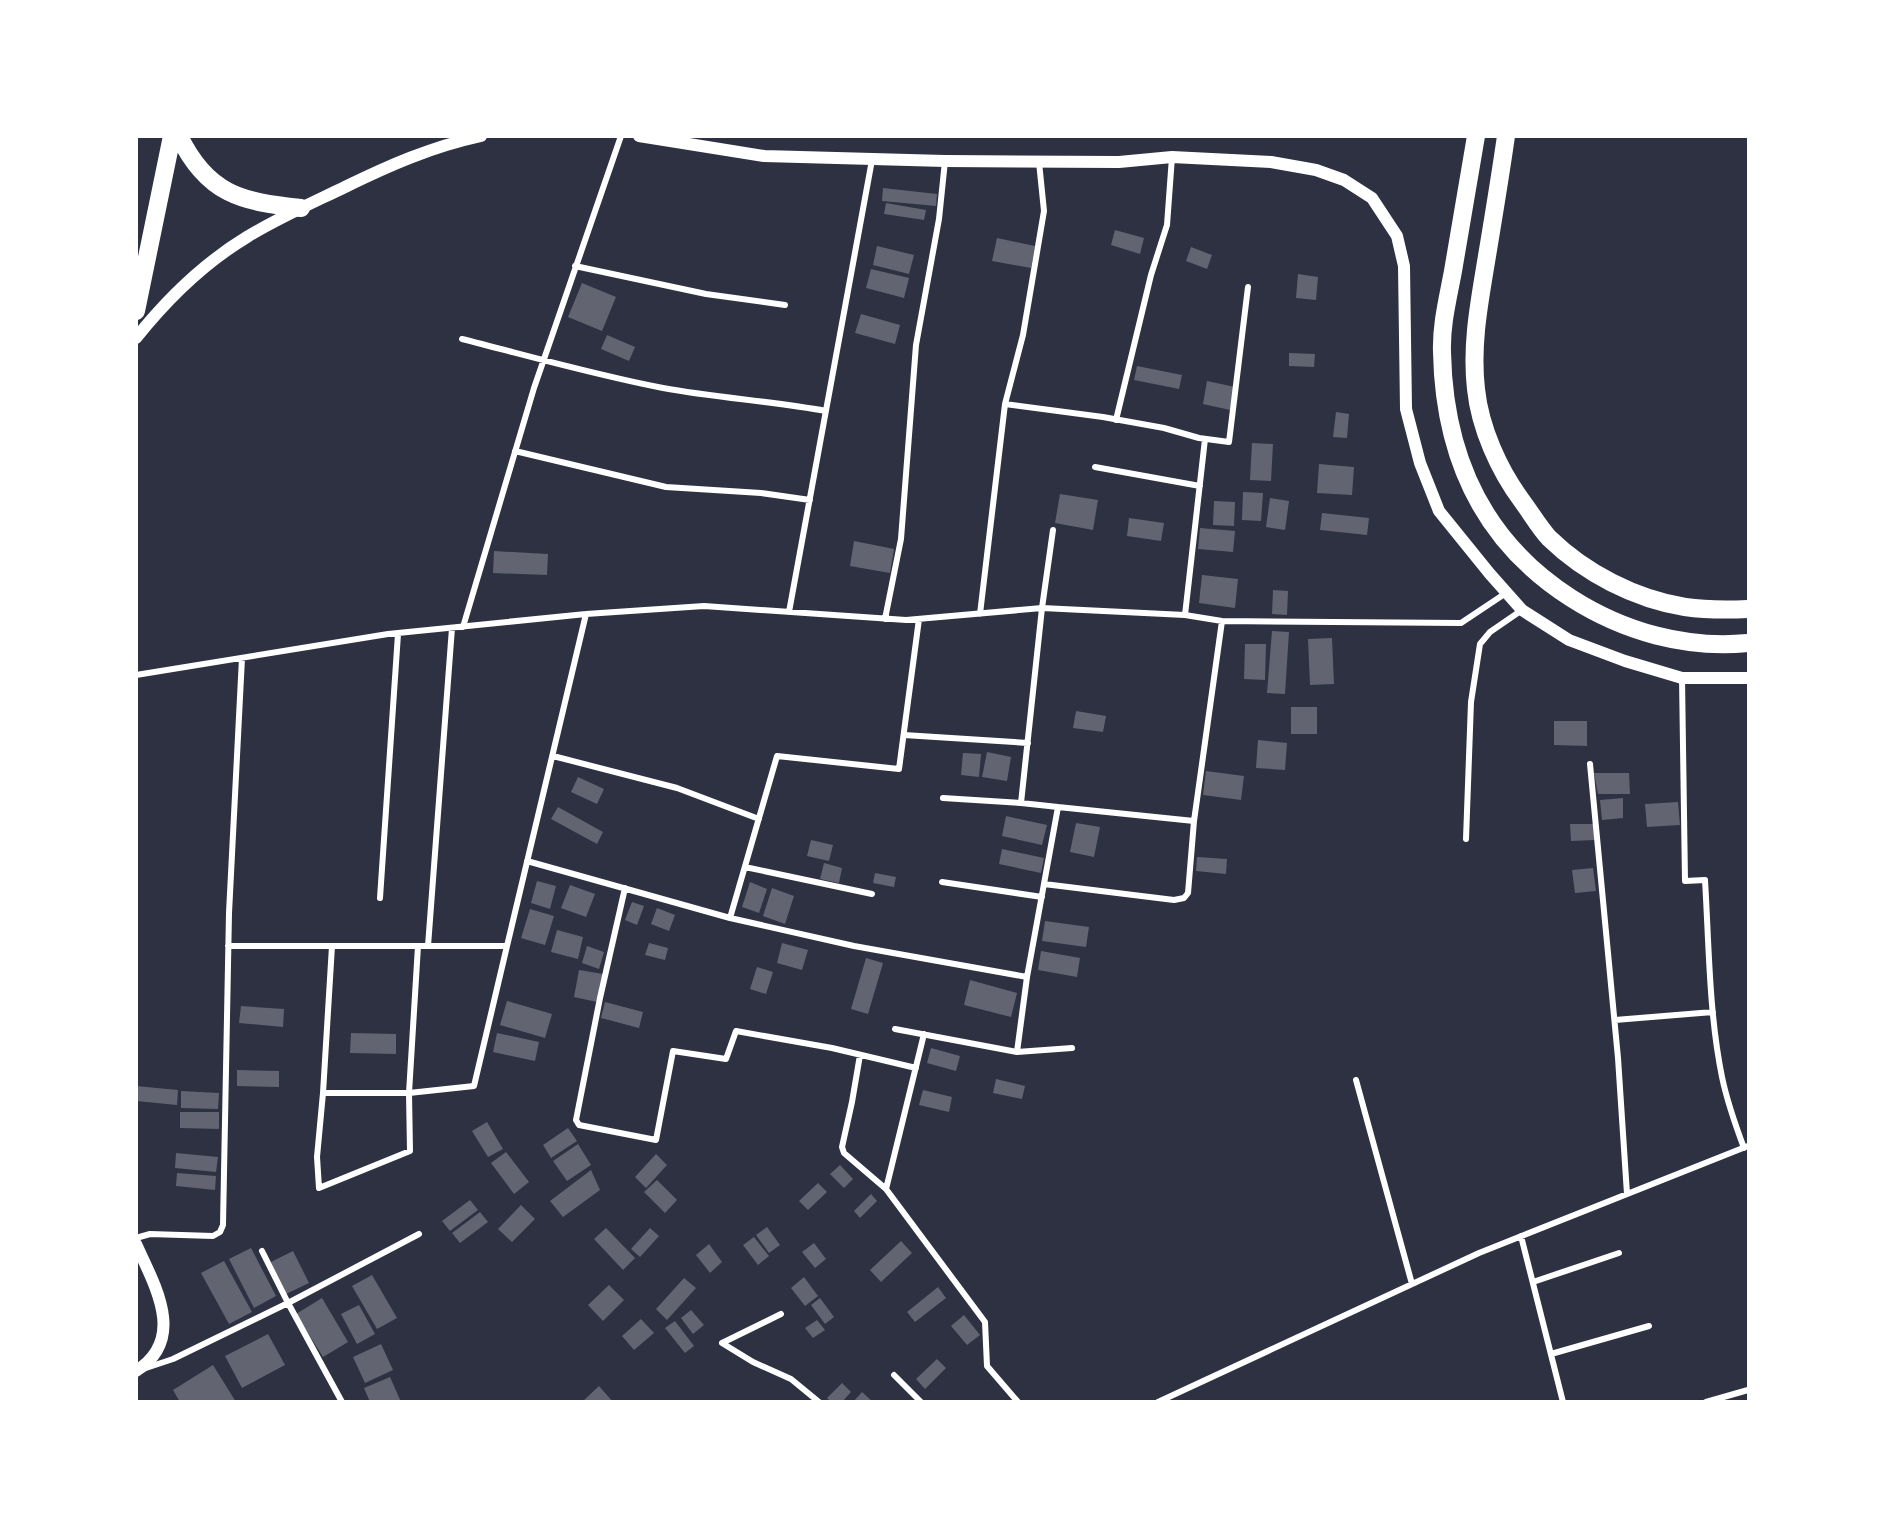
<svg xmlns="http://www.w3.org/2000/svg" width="1885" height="1538" font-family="Jost,sans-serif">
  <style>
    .building { fill: #626471 }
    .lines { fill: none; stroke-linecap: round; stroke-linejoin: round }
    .minor { stroke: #fff; stroke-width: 6 }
    .secondary { stroke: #fff; stroke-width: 12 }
    .motorway { stroke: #fff; stroke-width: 18 }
  </style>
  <rect width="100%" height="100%" fill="#2d3142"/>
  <path class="building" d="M883 188 937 194 936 206 882 201Z
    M886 203 926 210 924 220 884 214Z
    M1115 230 1144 238 1140 254 1111 245Z
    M997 238 1035 246 1031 268 992 261Z
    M877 246 914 255 909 274 873 265Z
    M1191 247 1212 255 1207 269 1186 261Z
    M871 269 909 278 904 298 866 288Z
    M1298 274 1318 277 1316 300 1296 298Z
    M582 283 616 297 602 331 568 317Z
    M861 314 900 325 895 344 855 333Z
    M607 335 635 347 629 361 601 349Z
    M1289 353 1315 354 1314 367 1289 366Z
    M1137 366 1182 375 1179 389 1134 380Z
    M1207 381 1235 387 1230 410 1203 404Z
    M1336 412 1349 414 1347 438 1333 437Z
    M1252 443 1273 444 1271 481 1250 480Z
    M1319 464 1354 467 1352 495 1317 493Z
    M1243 492 1263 493 1261 521 1242 520Z
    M1060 494 1098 500 1093 530 1055 523Z
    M1270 498 1289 501 1285 530 1266 527Z
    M1214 501 1235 502 1234 526 1213 525Z
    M1322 513 1369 518 1367 535 1320 530Z
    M1129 518 1164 523 1161 541 1127 536Z
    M1200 528 1235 531 1233 552 1198 549Z
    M854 541 894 549 890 573 850 566Z
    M494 551 548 554 547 575 493 573Z
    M1202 575 1238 579 1235 608 1199 603Z
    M1273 590 1288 591 1287 615 1272 614Z
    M1272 631 1289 632 1285 694 1267 693Z
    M1332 638 1334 684 1310 685 1308 639Z
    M1245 644H1266L1265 680 1244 679Z
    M1291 707H1317V734H1291Z
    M1076 711 1106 716 1103 732 1073 728Z
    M1554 721H1587V746L1554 745Z
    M1258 740 1287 743 1285 770 1256 768Z
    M987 752 1011 757 1007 781 982 777Z
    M963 753 981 754 979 777 961 775Z
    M1206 771 1244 776 1241 800 1203 795Z
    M1594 773H1629L1630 794H1598Z
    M578 777 604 789 597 804 571 792Z
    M1623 798V818L1602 820 1600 800Z
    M1678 802 1680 825 1647 827 1645 804Z
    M558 807 603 832 597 844 551 819Z
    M1006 816 1047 825 1042 845 1002 836Z
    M1076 823 1100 827 1094 857 1070 852Z
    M1570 824H1593L1595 840 1571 841Z
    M811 840 833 845 829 861 807 856Z
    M1002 849 1044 858 1041 873 999 864Z
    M1197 857 1227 859 1226 874 1196 871Z
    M824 863 842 868 839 883 820 879Z
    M1593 868 1596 891 1575 893 1572 870Z
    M875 873 896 877 894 887 873 883Z
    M537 881 556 886 550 909 531 903Z
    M750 882 767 889 759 913 742 907Z
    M570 885 595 894 586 917 561 908Z
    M772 888 794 896 785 924 763 916Z
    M632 902 644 906 637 925 625 920Z
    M657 908 675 915 669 931 651 924Z
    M530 909 554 916 545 945 521 938Z
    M1045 921 1089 927 1086 947 1042 941Z
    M557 930 583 937 578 959 551 952Z
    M649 943 668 948 665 960 645 955Z
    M782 943 808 950 802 970 777 963Z
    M587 946 604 952 599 969 582 963Z
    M1041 951 1080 958 1077 977 1038 970Z
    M866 958 883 963 868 1014 851 1009Z
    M757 967 773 972 766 994 750 989Z
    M579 970 603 974 597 1002 574 997Z
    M970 980 1017 993 1011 1017 964 1005Z
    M507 1001 552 1014 545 1038 500 1025Z
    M605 1002 643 1012 639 1028 601 1018Z
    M241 1006 284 1009 283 1027 239 1023Z
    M351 1033 396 1034V1054L350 1053Z
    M497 1033 539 1042 535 1061 493 1052Z
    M931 1048 960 1056 956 1071 927 1063Z
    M237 1070 279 1071V1087L237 1086Z
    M996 1079 1025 1086 1022 1099 993 1093Z
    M136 1086 178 1090 177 1105 136 1101Z
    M923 1090 952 1097 949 1112 919 1105Z
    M181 1091 219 1093 218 1109 181 1108Z
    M180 1112H219V1129L180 1128Z
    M487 1122 503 1149 488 1157 472 1131Z
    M568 1128 577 1141 551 1158 543 1145Z
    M578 1144 591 1165 567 1181 553 1161Z
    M506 1152 529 1182 514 1194 491 1163Z
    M176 1153 218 1157 216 1172 175 1168Z
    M656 1154 667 1165 646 1188 635 1177Z
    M840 1165 853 1179 844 1188 830 1174Z
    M591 1170 600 1190 563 1217 550 1201Z
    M177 1173 216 1176 215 1190 176 1186Z
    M657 1180 677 1200 665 1213 644 1192Z
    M818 1183 827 1192 808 1210 799 1201Z
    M871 1194 877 1201 860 1218 854 1211Z
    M470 1200 478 1210 450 1231 442 1221Z
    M521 1205 535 1219 512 1242 498 1229Z
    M480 1212 488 1222 460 1243 452 1233Z
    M767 1227 780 1245 769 1253 756 1235Z
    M606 1228 635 1258 623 1270 594 1239Z
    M650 1228 659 1236 640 1257 631 1249Z
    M754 1237 769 1256 758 1265 743 1245Z
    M901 1241 912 1253 881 1282 870 1270Z
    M814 1243 826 1259 815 1268 802 1252Z
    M709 1244 722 1262 710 1273 696 1255Z
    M251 1248 276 1296 254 1308 229 1259Z
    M293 1251 309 1283 286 1294 271 1262Z
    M224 1261 252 1312 229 1324 201 1273Z
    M372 1275 397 1318 377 1329 352 1286Z
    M804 1277 818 1296 805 1306 791 1288Z
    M684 1278 696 1288 667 1320 656 1309Z
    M609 1285 624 1300 603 1321 588 1305Z
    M938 1287 946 1298 915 1322 907 1312Z
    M322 1298 348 1342 323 1357 296 1314Z
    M820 1298 834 1317 825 1324 811 1305Z
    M359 1305 375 1334 357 1344 341 1314Z
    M691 1310 704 1325 693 1334 681 1318Z
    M964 1315 980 1335 967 1345 951 1326Z
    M641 1319 654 1333 634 1350 622 1336Z
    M817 1320 825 1330 813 1338 805 1328Z
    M675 1321 694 1346 685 1353 665 1328Z
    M268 1334 285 1365 242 1388 225 1356Z
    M381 1344 393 1370 365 1383 353 1357Z
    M937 1359 946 1368 925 1389 916 1379Z
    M213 1365 236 1402H180L173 1390Z
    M390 1377 401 1402H370L364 1388Z
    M842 1383 851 1392 842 1402H831L827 1398Z
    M599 1386 613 1402H582Z
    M862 1392 873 1402H853Z"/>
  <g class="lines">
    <path class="minor" d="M1039 162 1044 211 1023 335 1005 404 1103 417 1164 428 1199 438 1229 442 1248 287
      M575 266 706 294 785 305
      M462 339C529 356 595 375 663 388 717 398 772 401 826 411
      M1116 420 1151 275 1167 225 1172 157
      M515 451 666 487 761 493 810 500
      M1095 467 1200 486
      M789 612 872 160
      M980 614 1005 404
      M1185 615 1205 439
      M885 619 901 539 916 345 939 219 945 161
      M463 627 534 388 621 136
      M136 675 388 634 586 614 704 606 906 620 1042 608 1185 615 1222 621 1461 623 1506 593
      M1682 678 1685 881 1705 880C1709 946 1709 1013 1722 1077 1727 1101 1735 1124 1744 1148
      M904 735 1028 743
      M553 756 677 788 759 819
      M1590 764 1618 1058 1627 1194
      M943 798 1021 803
      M1058 807 1194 821
      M1466 839 1471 702 1480 644 1490 632 1522 610
      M527 861 730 918 777 756 899 769 919 619
      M745 867 872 894
      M942 882 1042 897
      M1044 884 1174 900 1184 898 1188 893 1194 821 1222 621
      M625 888 600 998 576 1120 579 1125 656 1140 673 1051 726 1059 736 1031 832 1048 916 1068
      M380 898 398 634
      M730 918 854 946 1027 977 1058 807 1021 803 1042 608 1053 530
      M228 946H507L586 614
      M332 946 323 1093H409L474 1086 507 946
      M428 946 452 628
      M1027 977 1017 1052 1072 1048
      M1615 1020 1713 1012
      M895 1029 1017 1052
      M924 1034 886 1189 985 1322 987 1366 1018 1402
      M860 1055 852 1102 842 1147 844 1153 886 1189
      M1356 1080 1412 1284
      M323 1093 317 1157 319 1188 410 1151 409 1093 418 946
      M1521 1236 1563 1402
      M136 1238 150 1234 213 1236 220 1232 223 1225 229 913 242 658
      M262 1251 288 1303 342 1402
      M1533 1282 1619 1253
      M722 1343 753 1362 791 1379 819 1402
      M722 1343 781 1314
      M1551 1354 1649 1326
      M146 1368 173 1359 288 1303 419 1234
      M894 1375 921 1402
      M1158 1402 1479 1253 1748 1146
      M1706 1402 1748 1390"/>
    <path class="secondary" d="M639 136 764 156 945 161 1119 162 1172 157 1271 162 1316 170 1344 180 1372 198 1397 236 1404 266 1406 409 1420 463 1439 511 1490 574 1522 610 1569 640 1625 661 1682 678H1748
      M136 338C168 298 204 263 247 237 278 218 312 203 345 187 390 165 431 147 481 136
      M136 1244C155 1286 187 1339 136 1371"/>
    <path class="motorway" d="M179 136C207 194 241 202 301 208
      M1476 136C1468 181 1461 226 1453 271 1448 298 1441 325 1442 352 1444 456 1482 541 1571 598 1624 632 1686 649 1748 643
      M1506 136C1500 178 1493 220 1486 262 1479 304 1471 346 1476 389 1480 428 1499 470 1522 501 1531 513 1539 527 1549 538 1585 573 1635 599 1685 607 1706 610 1727 610 1748 609
      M136 311 172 136"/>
  </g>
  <rect width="1885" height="1538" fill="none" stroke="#ffffff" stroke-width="276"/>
</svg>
